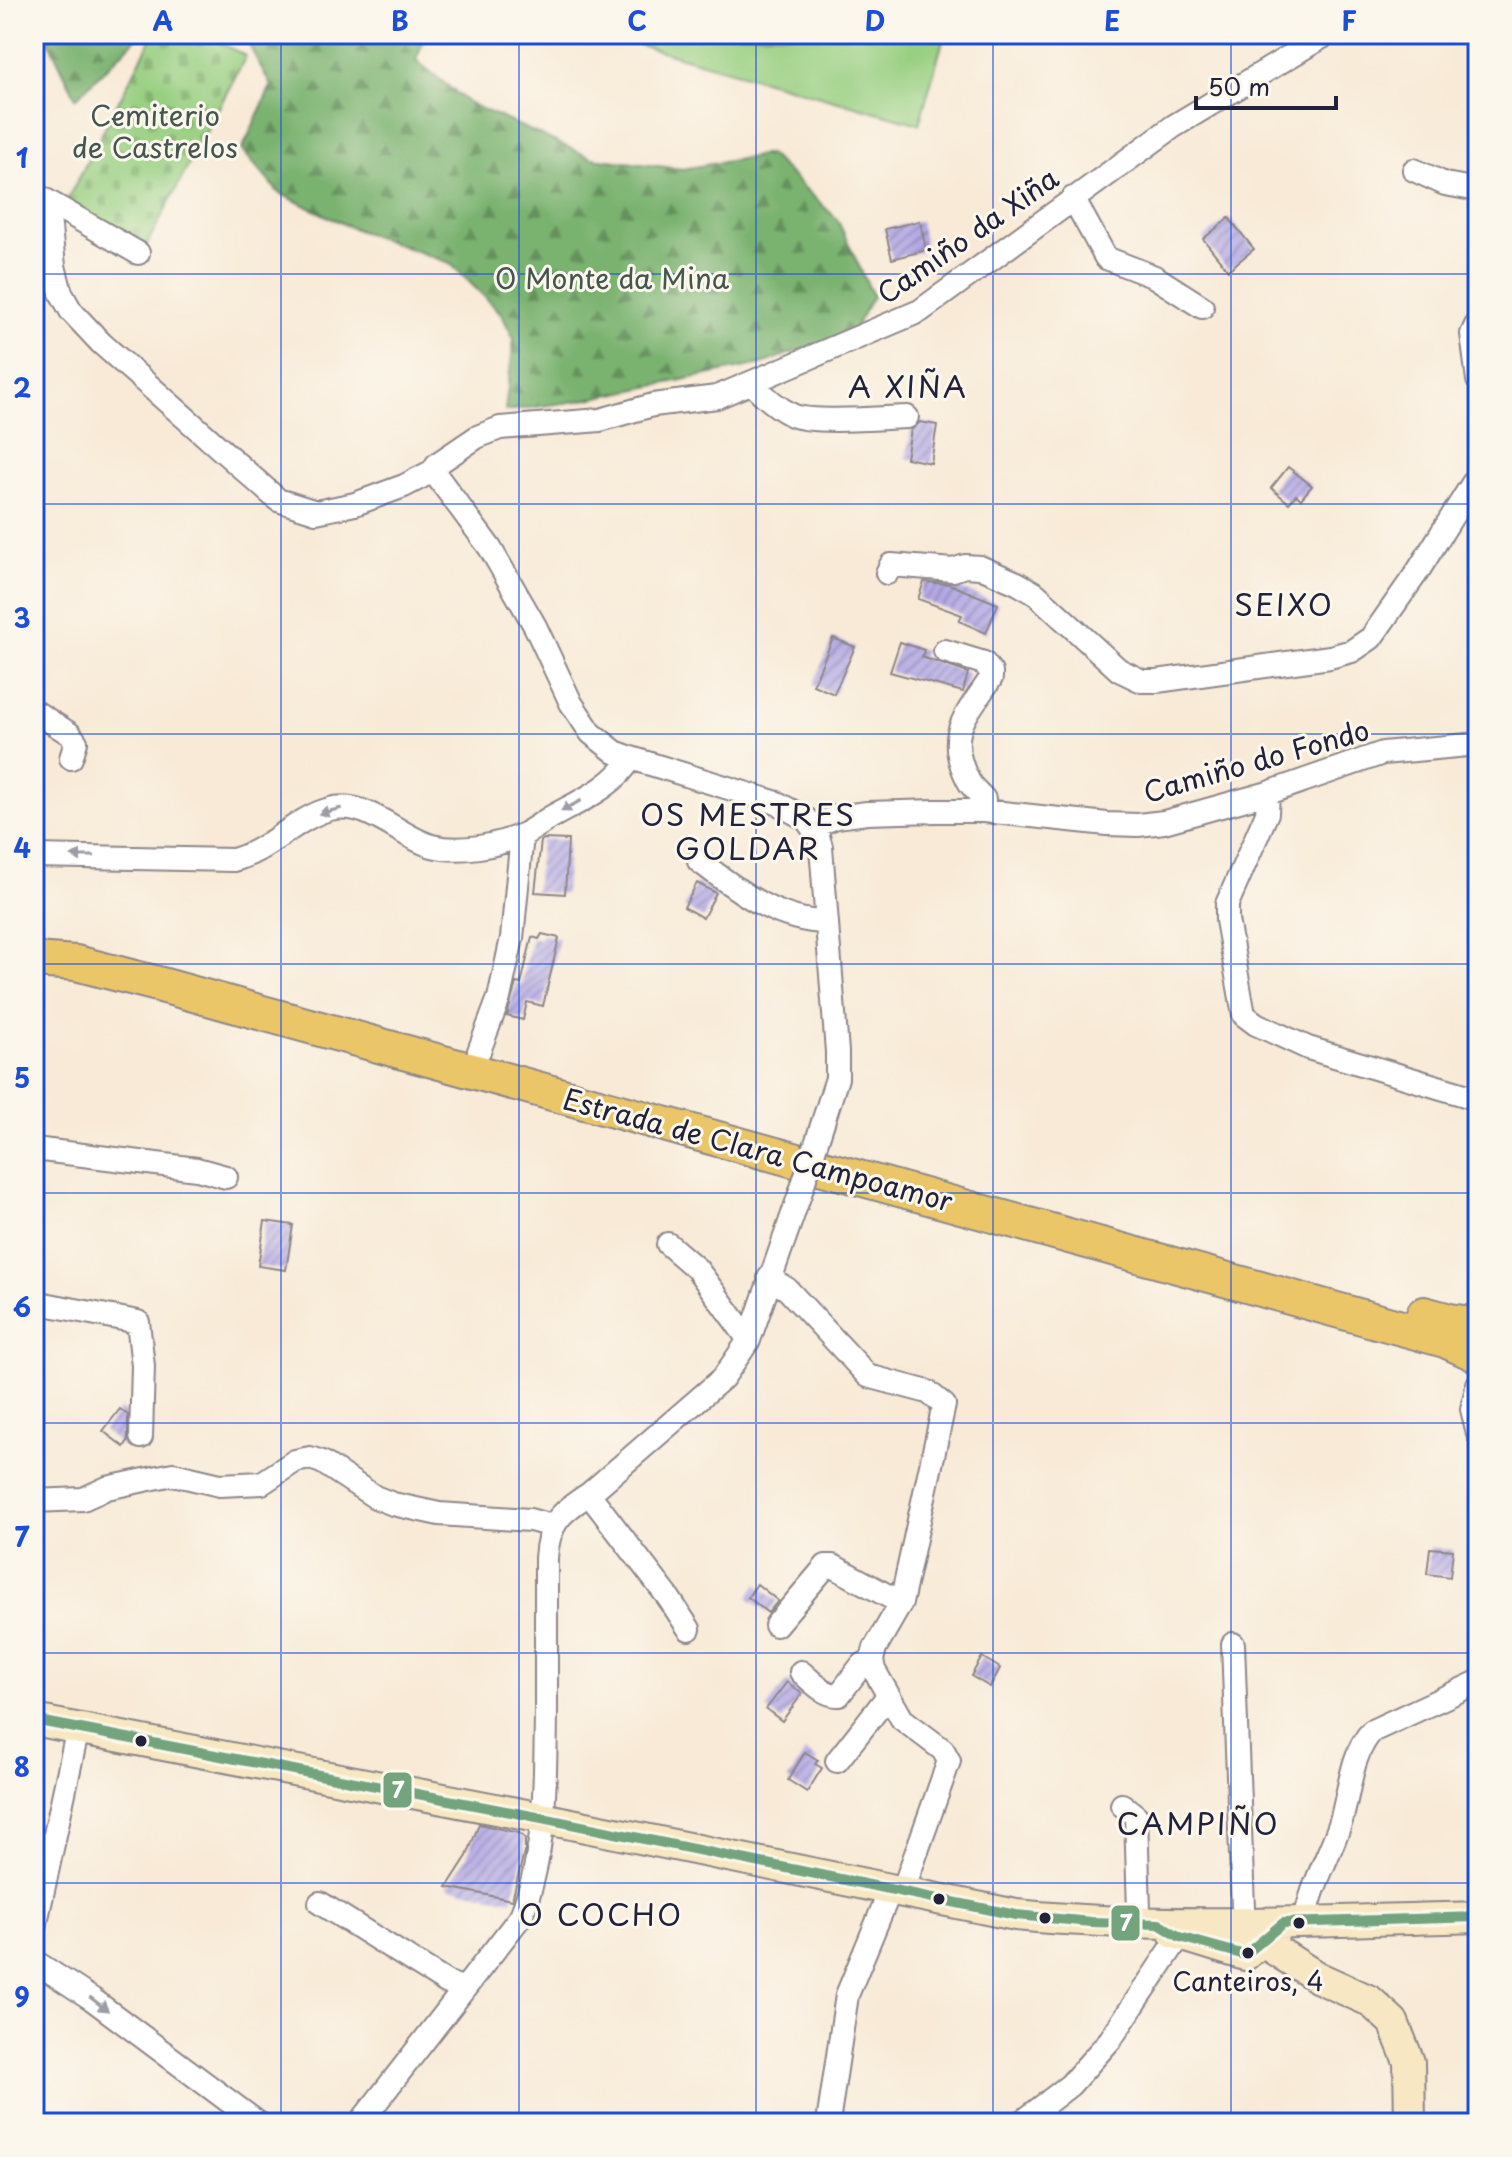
<svg xmlns="http://www.w3.org/2000/svg" width="1512" height="2157" font-family="'Playpen Sans',sans-serif">
  <style>
    .forest { fill: url(#forest-firs); stroke: #4e6a55; stroke-width: 2 }
    .cemetery { fill: url(#cemetery-stones); stroke: #5d785e; stroke-width: 2 }
    .pitch { fill: #98cf81; stroke: #5d785e; stroke-width: 2 }
    .building { fill: url(#building-hatch) }
    .lines { fill: none; stroke-linecap: round; stroke-linejoin: round }
    .street-casing { stroke: #8d8689; stroke-width: 26 }
    .secondary-casing { stroke: #8d8689; stroke-width: 34 }
    .primary-casing { stroke: #8d8689; stroke-width: 38 }
    .street { stroke: #fff; stroke-width: 22 }
    .secondary { stroke: #f7e8c3; stroke-width: 30 }
    .primary { stroke: #ebc669; stroke-width: 34 }
    .street-bridge-casing { stroke: #8d8689; stroke-width: 26; stroke-linecap: butt }
    .street-bridge { stroke: #fff; stroke-width: 22 }
    .bus-1-casing { stroke: #fbf7ec; stroke-width: 16 }
    .bus-1 { stroke: #73a47d; stroke-width: 10 }
    .oneway { fill: #9c9ca7 }
    .grid { fill: none; stroke: #1d4ed8; stroke-width: 2; stroke-opacity: 0.55 }
    .bus-dot { fill: #22223b; stroke: #fbf7ec; stroke-width: 3 }
    .labels { text-anchor: middle; dominant-baseline: central; stroke-width: 6; stroke-linejoin: round; paint-order: stroke }
    .bus-label { font-size: 26px; fill: #22223b; stroke: #fbf7ec }
    .park-label { font-size: 28px; fill: #455650; stroke: #fbf7ec }
    .street-label { font-size: 28px; fill: #22223b; stroke: #fbf7ec }
    .neighbourhood-label { font-size: 30px; letter-spacing: 2px; fill: #22223b; stroke: #fbf7ec }
    .line-badge { stroke: #fbf7ec; stroke-width: 3 }
    .badge-label { font-size: 22px; text-anchor: middle; font-weight: bold; fill: #fff }
    .neatline { fill: none; stroke: #1d4ed8; stroke-width: 3 }
    .grid-label { font-size: 26px; text-anchor: middle; font-weight: bold; fill: #1d4ed8 }
  </style>
  <defs>
    <pattern id="forest-firs" width="22" height="20" patternUnits="userSpaceOnUse" patternTransform="scale(2)"><rect width="22" height="20" fill="#7ab26f"/><path d="M5 1l3.5 6h-7zM16 11l3.5 6h-7z" fill="#64905c"/></pattern>
    <pattern id="cemetery-stones" width="16" height="16" patternUnits="userSpaceOnUse" patternTransform="scale(2)"><rect width="16" height="16" fill="#98cf81"/><path d="M2 7V4a2 2 0 0 1 4 0v3zM10 15v-3a2 2 0 0 1 4 0v3z" fill="#83b170"/></pattern>
    <pattern id="building-hatch" width="6" height="6" patternUnits="userSpaceOnUse" patternTransform="scale(2)"><rect width="6" height="6" fill="#b3a9e5"/><path d="M-1 1l2-2M0 6l6-6M5 7l2-2" fill="none" stroke="#9189bb"/></pattern>
  </defs>
  <rect width="100%" height="100%" fill="#fbf7ec"/>
  <filter id="ink" filterUnits="userSpaceOnUse"><feTurbulence type="fractalNoise" baseFrequency=".0125" numOctaves="2"/><feDisplacementMap in="SourceGraphic" scale="16" xChannelSelector="R" yChannelSelector="G"/><feConvolveMatrix kernelMatrix="1 2 1 2 8 2 1 2 1" color-interpolation-filters="sRGB"/></filter>
  <filter id="wash" filterUnits="userSpaceOnUse"><feTurbulence type="fractalNoise" baseFrequency=".006" numOctaves="4" result="noise"/><feDisplacementMap in="SourceGraphic" scale="32" xChannelSelector="R" yChannelSelector="G"/><feGaussianBlur stdDeviation="1.8" result="paint"/><feColorMatrix in="noise" values="0 0 0 0 0 0 0 0 0 0 0 0 0 0 0 0 0 1.4 0 .05"/><feComposite in="paint" operator="in"/></filter>
  <g filter="url(#wash)">
    <rect width="100%" height="100%" fill="#f8ead7"/>
    <path class="forest" d="M48 34H141L76 98 49 42Z
      M243 34H426L416 60 470 104 592 158 682 169 769 154 837 219 873 296 853 331 761 364 578 401 505 411 514 339 501 313 450 263 352 228 279 193 242 150 271 86Z"/>
    <path class="cemetery" d="M154 34H203L246 56 146 246 65 204Z"/>
    <path class="pitch" d="M642 34H945L919 124 639 45Z"/>
    <g id="blocks">
      <path class="building" d="M1229 218 1254 249 1228 270 1203 239Z
        M920 221 926 250 892 259 885 229Z
        M920 422 937 425 931 463 906 458 911 430Z
        M1288 467 1312 486 1301 499 1296 495 1289 503 1271 488Z
        M924 582 949 584 998 604 986 633 959 621 962 615 918 599Z
        M833 638 855 647 834 694 813 685Z
        M900 642 924 650 922 657 968 673 963 692 890 672Z
        M544 839 568 840 565 894 535 892 541 841Z
        M697 883 716 893 703 918 684 907Z
        M542 934 559 938 543 1006 527 1002 523 1020 507 1016 516 983 521 984 532 937 539 939Z
        M265 1221 293 1225 286 1270 258 1266Z
        M120 1409 128 1415V1441L124 1447 103 1431Z
        M1430 1548 1453 1550 1450 1577 1427 1574Z
        M757 1584 778 1601 768 1613 748 1597Z
        M982 1657 1000 1668 990 1687 971 1676Z
        M787 1682 802 1694 782 1721 766 1709Z
        M805 1752 818 1760 815 1764 822 1768 807 1792 788 1780Z
        M479 1824 519 1833 525 1838V1849L512 1900 447 1887 467 1856Z"/>
    </g>
  </g>
  <g filter="url(#ink)">
    <use href="#blocks" fill-opacity="0" stroke="#8d8689" stroke-width="2"/>
    <g class="lines">
      <defs>
        <path id="street" d="M1414 170 1445 184 1478 190
          M34 192 48 208 54 266 61 293 71 311 101 343 278 500 316 512 355 504 404 486 433 471 490 548 535 626 571 703 591 733 615 752 631 758 777 803 806 819 818 836 821 847 837 1052V1078L823 1122
          M42 198 138 253
          M1073 198 1106 258 1155 277 1202 307
          M34 281 54 266
          M1478 321 1472 334 1478 380
          M752 383C763 395 776 407 792 415 812 424 882 418 907 417
          M433 471 437 464 477 437 500 428 600 420 653 405 717 397 920 311 1174 126 1327 34
          M887 573 891 565 953 570 965 566 980 567 1017 583 1036 594 1119 670 1142 681H1157L1330 657 1352 651 1371 638 1418 571 1478 475
          M945 651 984 663 991 672V678C966 716 944 733 968 780 971 787 979 793 984 799V811
          M34 711 70 734 76 742 71 758
          M1268 793 1267 813 1227 904V920L1244 1015 1256 1024 1308 1048 1478 1099
          M813 827 836 817 867 813 936 811H984L1107 824 1138 825 1164 822 1268 793 1383 753 1478 744
          M34 856 233 860C270 851 295 818 330 809 367 799 399 837 432 846 460 853 496 846 522 835 531 831 540 824 548 819 577 802 614 788 631 758
          M699 861C737 890 777 922 827 922
          M479 1051 499 998 512 938 522 835
          M34 1149 197 1169 226 1177
          M668 1244 697 1269 749 1340
          M769 1278 787 1289 868 1376 928 1392 944 1405 901 1603 875 1648 872 1660 874 1670 902 1719 943 1750 949 1761 902 1893
          M34 1302 138 1322 143 1366 141 1437
          M1478 1384 1472 1409 1478 1434
          M589 1494 668 1597 689 1629
          M34 1501 83 1499 107 1488 173 1474 220 1485 262 1483 295 1461 310 1458 322 1462 375 1497 393 1504 439 1514 530 1520 552 1526
          M776 1625 826 1566H833L901 1603
          M1233 1644 1243 1908
          M801 1672C812 1681 824 1696 839 1695L861 1666 872 1660
          M837 1761 888 1696
          M1122 1805 1136 1816 1139 1911 1136 1923
          M320 1903 446 1982 464 1989
          M1305 1923C1310 1887 1329 1857 1340 1824 1350 1793 1350 1755 1372 1731L1478 1682
          M34 1932 78 1728
          M34 1961 92 1999 258 2123
          M360 2123 521 1916C547 1852 545 1778 546 1711 546 1660 546 1609 546 1558 548 1523 561 1512 589 1494L723 1378 749 1340 800 1194
          M828 2123 847 1995 890 1891
          M1021 2123 1070 2085 1110 2040 1188 1924"/>
        <path id="secondary" d="M34 1720 542 1818 1016 1915C1170 1930 1324 1921 1478 1917
          M1253 1923 1261 1941 1317 1977 1370 2001 1393 2022 1409 2062 1410 2123
          M1174 1933 1245 1955 1277 1928"/>
        <path id="primary" d="M34 960 76 963 154 983 1445 1340 1478 1355
          M1424 1314 1450 1321 1478 1325"/>
      </defs>
      <use href="#street" class="street-casing"/>
      <use href="#secondary" class="secondary-casing"/>
      <use href="#primary" class="primary-casing"/>
      <use href="#street" class="street"/>
      <use href="#secondary" class="secondary"/>
      <use href="#primary" class="primary"/>
      <defs>
        <path id="street-bridge" d="M800 1194 823 1122"/>
      </defs>
      <use href="#street-bridge" class="street-bridge-casing"/>
      <use href="#street-bridge" class="street-bridge"/>
      <defs>
        <path id="bus-1" d="M34 1720 542 1818 1016 1915 1091 1922 1159 1924 1180 1937 1245 1955 1283 1923 1478 1917"/>
      </defs>
      <use href="#bus-1" class="bus-1-casing"/>
      <use href="#bus-1" class="bus-1"/>
    </g>
    <defs><path id="oneway-solid" d="M-6-.8H1V-3.2L6.5 0L1 3.2V.8H-6Z" transform="scale(2)"/></defs>
    <g class="oneway">
      <use href="#oneway-solid" transform="translate(571 806) rotate(151)"/>
      <use href="#oneway-solid" transform="translate(330 811) rotate(166)"/>
      <use href="#oneway-solid" transform="translate(83 856) rotate(-180)"/>
      <use href="#oneway-solid" transform="translate(99 2004) rotate(37)"/>
    </g>
  </g>
  <path class="grid" d="M281 34V2123M519 34V2123M756 34V2123M993 34V2123M1231 34V2123M34 274H1478M34 504H1478M34 734H1478M34 964H1478M34 1193H1478M34 1423H1478M34 1653H1478M34 1883H1478"/>
  <g class="bus-dot">
    <circle cx="141" cy="1741" r="7"/>
    <circle cx="939" cy="1899" r="7"/>
    <circle cx="1045" cy="1918" r="7"/>
    <circle cx="1299" cy="1923" r="7"/>
    <circle cx="1248" cy="1953" r="7"/>
  </g>
  <g class="labels">
    <g class="bus-label">
      <text x="1248" y="1980">Canteiros, 4</text>
    </g>
    <g class="park-label">
      <text x="155" y="114">Cemiterio<tspan x="155" dy="32">de Castrelos</tspan></text>
      <text x="612" y="277">O Monte da Mina</text>
    </g>
    <g class="street-label">
      <text transform="translate(967 235) rotate(-35)">Camiño da Xiña</text>
      <text transform="translate(1256 760) rotate(-16)">Camiño do Fondo</text>
      <text transform="translate(758 1149) rotate(15)">Estrada de Clara Campoamor</text>
    </g>
    <g class="neighbourhood-label">
      <text x="908" y="385">A XIÑA</text>
      <text x="1284" y="603">SEIXO</text>
      <text x="748" y="813">OS MESTRES<tspan x="748" dy="34">GOLDAR</tspan></text>
      <text x="1198" y="1822">CAMPIÑO</text>
      <text x="601" y="1913">O COCHO</text>
    </g>
  </g>
  <g class="line-badge">
    <rect x="382" y="1771" width="31" height="38" rx="8" fill="#73a47d"/>
    <rect x="1110" y="1904" width="31" height="38" rx="8" fill="#73a47d"/>
  </g>
  <g class="badge-label">
    <text x="398" y="1798">7</text>
    <text x="1126" y="1931">7</text>
  </g>
  <rect width="1512" height="2157" fill="none" stroke="#fbf7ec" stroke-width="88"/>
  <path d="M1196 96v12h140v-12" fill="none" stroke="#22223b" stroke-width="4"/>
  <text x="1208" y="96" font-size="24" fill="#22223b" stroke="#fbf7ec" stroke-width="6" paint-order="stroke">50 m</text>
  <rect x="44" y="44" width="1424" height="2069" class="neatline"/>
  <g class="grid-label">
    <text x="163" y="31">A</text>
    <text x="400" y="31">B</text>
    <text x="637" y="31">C</text>
    <text x="875" y="31">D</text>
    <text x="1112" y="31">E</text>
    <text x="1349" y="31">F</text>
    <text x="22" y="168">1</text>
    <text x="22" y="398">2</text>
    <text x="22" y="628">3</text>
    <text x="22" y="858">4</text>
    <text x="22" y="1088">5</text>
    <text x="22" y="1317">6</text>
    <text x="22" y="1547">7</text>
    <text x="22" y="1777">8</text>
    <text x="22" y="2007">9</text>
  </g>
</svg>
